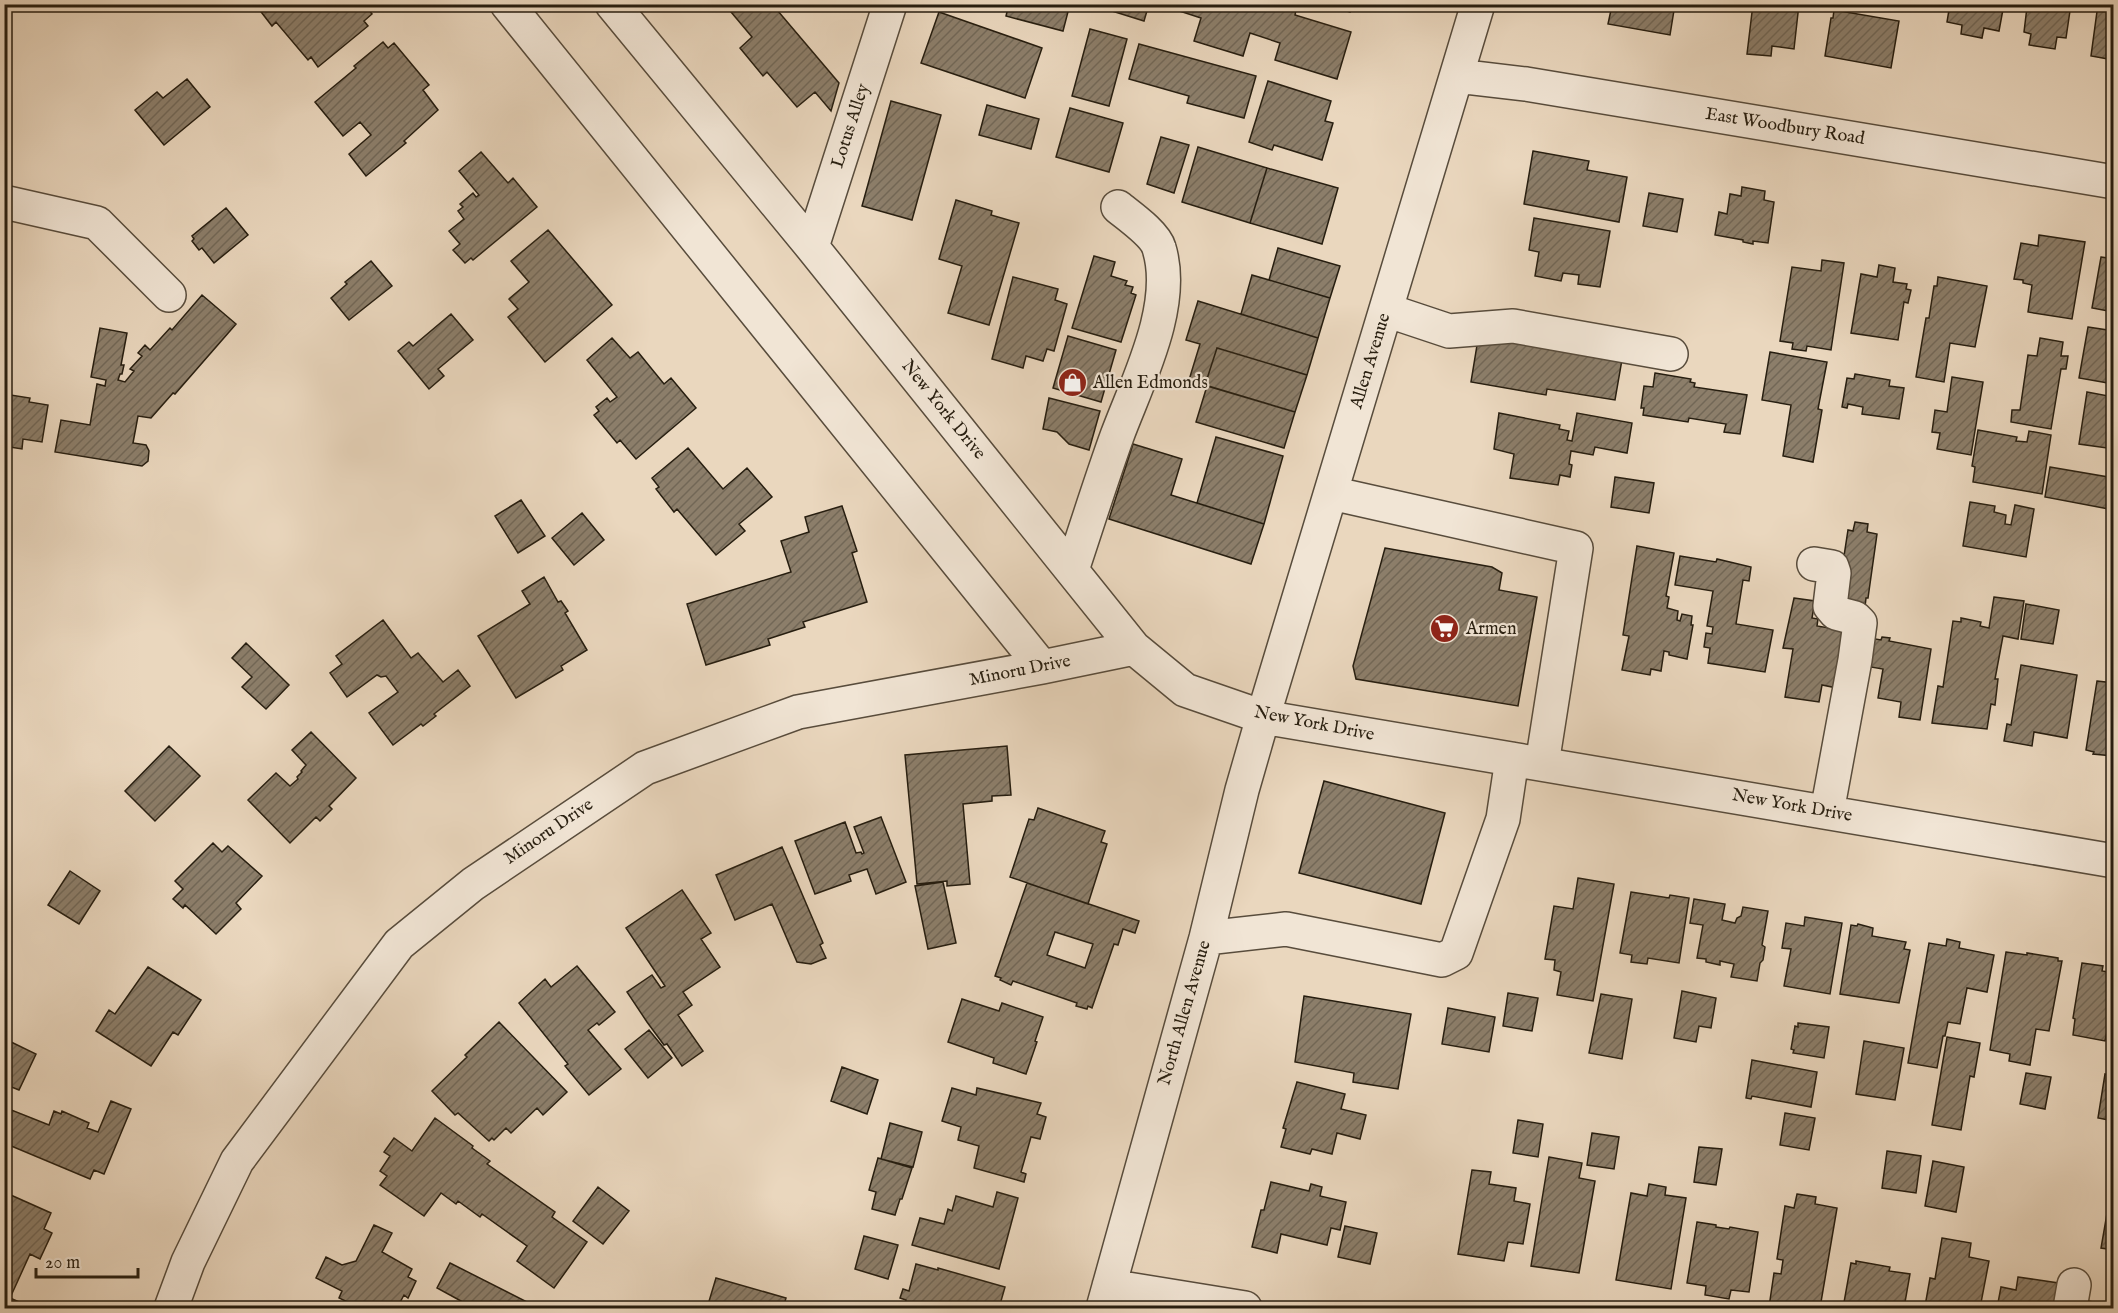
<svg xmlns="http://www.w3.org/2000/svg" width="2118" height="1313" font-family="'IM FELL English',serif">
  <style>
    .building { fill: url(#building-hatch); stroke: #271e10; stroke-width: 1.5; fill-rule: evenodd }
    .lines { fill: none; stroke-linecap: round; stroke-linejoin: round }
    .minor-casing { stroke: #584c3c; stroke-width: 36 }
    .minor { stroke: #f1e5d5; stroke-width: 33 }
    .labels { text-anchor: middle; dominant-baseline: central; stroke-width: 4.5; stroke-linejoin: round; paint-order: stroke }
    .street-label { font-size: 18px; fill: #271e10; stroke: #f1e5d5 }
    .poi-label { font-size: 18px; fill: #271e10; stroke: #f1e5d5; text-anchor: start }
  </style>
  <defs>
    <pattern id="building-hatch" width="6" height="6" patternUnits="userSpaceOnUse" patternTransform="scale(1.5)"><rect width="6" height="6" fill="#8c7e6a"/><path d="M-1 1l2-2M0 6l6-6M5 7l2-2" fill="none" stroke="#726756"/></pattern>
  </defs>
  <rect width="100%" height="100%" fill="#ead7be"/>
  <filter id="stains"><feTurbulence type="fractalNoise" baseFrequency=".00333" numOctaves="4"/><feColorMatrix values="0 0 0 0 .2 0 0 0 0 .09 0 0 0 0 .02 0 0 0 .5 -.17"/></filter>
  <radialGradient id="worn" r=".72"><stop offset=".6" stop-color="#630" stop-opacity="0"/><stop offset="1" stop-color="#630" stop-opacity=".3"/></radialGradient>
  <path class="building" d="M255 4H372L373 5 369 10 372 14 364 21 368 26 318 67 311 57 308 60 276 22 272 26Z
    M728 4H772L839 83 831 111 815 92 797 107 767 72 763 76 740 48 752 37 726 6Z
    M1009 4H1070L1063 31 1006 16Z
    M1115 4H1149L1144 21 1112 11Z
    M1158 4H1278L1296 10 1295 15 1351 32 1337 79 1275 60 1280 43 1250 33 1243 56 1194 41 1201 18Z
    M1325 4H1352L1350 12Z
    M1599 4H1675L1670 35 1608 24 1611 10 1599 8Z
    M1753 4H1799L1794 49 1772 46 1771 56 1747 54Z
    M1950 4H2004L1999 31 1984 28 1982 38 1961 34 1962 25 1947 22Z
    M2071 4 2066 38 2057 37 2055 49 2029 45 2031 34 2024 32 2027 7 2011 5Z
    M2098 4H2114V60L2091 56Z
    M1834 10 1899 21 1891 68 1825 56 1831 18H1833Z
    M939 12 1042 48 1025 98 921 63Z
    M1090 29 1127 39 1109 106 1072 96Z
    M383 42 388 48 394 43 429 85 423 90 438 110 404 141 406 143 366 176 349 154 371 135 360 122 343 136 315 102 356 68 354 66Z
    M1139 44 1256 76 1244 118 1187 103 1189 96 1129 79Z
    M187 79 210 107 164 145 135 110 157 92 163 98Z
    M1268 81 1331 101 1325 121 1333 123 1322 160 1274 145 1272 150 1249 142Z
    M891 101 941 115 912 220 862 206Z
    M987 105 1039 119 1031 149 979 135Z
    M1070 108 1123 123 1109 172 1056 157Z
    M1161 137 1189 145 1174 193 1147 184Z
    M1198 147 1267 168 1250 223 1182 202Z
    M1533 151 1589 161 1587 170 1627 177 1619 222 1524 204Z
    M481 152 508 183 513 178 537 207 473 260 471 258 465 263 453 250 460 244 449 231 464 219 458 211 463 207 460 204 473 193 476 197 479 195 459 171Z
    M1267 168 1338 188 1322 244 1250 223Z
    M1742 187 1765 191 1764 200 1774 202 1768 243 1753 241V244L1743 242V240L1715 235 1719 212 1727 214 1730 194 1741 196Z
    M1649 193 1683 199 1677 232 1643 226Z
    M956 200 992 211 991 215 1019 223 989 325 948 313 962 266 939 259Z
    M226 208 248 235 214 263 202 248 199 250 192 241 194 239 192 236Z
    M1534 218 1610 231 1600 287 1578 284 1579 275 1563 273 1561 281 1535 276 1539 252 1529 250Z
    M548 230 612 305 545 362 508 317 518 309 509 299 529 282 511 261Z
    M2039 235 2085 242 2072 319 2028 312 2032 285 2023 283V280L2014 279 2021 243 2038 246Z
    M1278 248 1340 266 1330 298 1269 280Z
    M1094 256 1115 262 1111 276 1127 281 1125 285 1133 287 1131 293 1136 295 1121 342 1072 328Z
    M2101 257 2114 259V312L2092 308Z
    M1822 260 1844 263 1831 350 1807 346 1806 351 1792 349 1793 343 1780 341 1792 267 1821 271Z
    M371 261 392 286 349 320 331 298 347 284 345 282Z
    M1879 265 1895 268 1893 282 1907 284 1906 289 1911 290 1908 303 1904 302 1898 340 1851 333 1861 274 1877 277Z
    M1252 275 1330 298 1318 338 1241 314Z
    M1013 277 1058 289 1055 300 1067 304 1054 351 1047 349 1043 361 1026 356 1023 368 992 359Z
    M1938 277 1987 286 1975 347 1950 343 1944 382 1916 377 1926 318H1929L1934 286H1937Z
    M202 295 236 324 175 394 173 393 151 418 138 416 133 443 146 445 149 451 148 461 142 466 55 452 61 420 90 425 97 384 105 386 106 380 91 377 100 328 127 333 121 365H124L122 374H120L118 380 125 382 134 371 130 369 142 356 138 353 145 345 150 350 170 328 172 330Z
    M1198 301 1318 338 1307 375 1217 348 1205 385 1189 380 1200 344 1186 340Z
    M451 314 473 340 438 369 444 376 429 389 398 351 409 342 413 346Z
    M2088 327 2114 331V384L2079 378Z
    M1479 333 1623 354 1615 400 1547 389 1546 395 1471 382Z
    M1068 336 1116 350 1101 402 1053 388Z
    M612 338 630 358 638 352 664 384 671 378 696 408 636 459 620 440 617 443 594 415 599 411 596 407 607 398 610 402 617 397 587 360Z
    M2040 338 2063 342 2061 356H2068L2066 369H2061L2051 429 2011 422 2012 410H2020L2028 355 2037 356Z
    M1217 348 1307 375 1295 412 1205 385Z
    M1770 352 1827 362 1818 409 1822 410 1813 462 1783 456 1791 405 1762 400Z
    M1655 373 1691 379 1690 382 1695 383 1694 387 1747 395 1740 434 1724 432 1726 424 1689 418 1688 422 1643 415 1644 408H1641L1644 386 1653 387Z
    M1855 374 1890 380 1889 386 1904 388 1899 419 1862 414 1863 407 1848 404 1847 408 1842 407 1847 378 1854 379Z
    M1952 377 1983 382 1971 455 1937 449 1940 433 1932 432 1935 410 1947 412Z
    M1207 386 1295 412 1284 448 1196 422Z
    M2087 392 2114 397V449L2079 444Z
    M4 394 30 398 29 402 48 405 42 442 23 439 22 449 4 446Z
    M1049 398 1100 411 1089 450 1069 444 1057 432 1043 429Z
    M1499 413 1560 425 1559 429 1569 431 1567 440 1572 441 1577 413 1632 423 1627 453 1595 447 1593 455 1571 451 1569 464 1572 465 1570 477 1560 475 1558 485 1510 478 1514 454 1494 449Z
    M1978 430 2017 437 2016 441 2027 442 2029 431 2051 435 2042 494 1973 482 1975 467 1972 466Z
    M1216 437 1283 456 1264 524 1197 503Z
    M1133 444 1182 459 1171 495 1264 524 1251 564 1109 519Z
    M688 448 723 489 747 468 772 497 739 524 745 531 716 555 677 509 674 512 656 489 659 487 652 478Z
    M2050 467 2114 478V510L2045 497Z
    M1615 477 1654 483 1649 513 1611 507Z
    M521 500 545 536 518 553 495 516Z
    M1970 502 1995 506 1994 512 2006 515 2005 524 2011 525 2015 505 2034 509 2026 557 1963 546Z
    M842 506 857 551 852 553 867 602 803 622 805 627 768 639 770 645 706 665 687 604 791 572 781 541 809 532 805 517Z
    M582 513 604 540 574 565 552 538Z
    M1855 522 1868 524 1867 532 1877 534 1868 598H1866L1865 607 1837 602 1848 530 1853 531Z
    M1637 546 1674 553 1666 596 1669 597 1667 608 1678 611 1677 620 1680 621 1682 614 1692 616 1691 625H1693L1687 659 1669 655V652L1664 651 1661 671 1651 669 1650 675 1622 670 1629 636 1623 635Z
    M1385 548 1492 567 1502 573 1499 590 1537 597 1518 706 1356 679 1353 666Z
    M1680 556 1716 562 1717 559 1751 567 1749 581 1743 580 1736 624 1773 630 1765 672 1708 663 1710 648 1704 647 1706 633 1712 634 1713 627 1707 626 1713 591 1675 585Z
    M544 577 558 602 561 601 568 611 565 613 587 650 561 666 563 670 516 698 478 636 530 604 522 591Z
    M1994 597 2024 601 2018 639 2003 636 1995 679H1998L1995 705 1991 704 1987 729 1932 723 1938 686 1943 687 1953 621 1961 622V618L1981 622 1980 626 1989 628Z
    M1794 598 1815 601 1812 618 1818 619 1817 626 1847 631 1837 688 1822 685 1819 702 1785 697 1793 649 1783 648Z
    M2026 604 2059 610 2053 644 2021 639Z
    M383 620 411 658 418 653 443 682 458 670 470 686 434 714 436 716 423 726 421 724 393 745 369 713 398 692 386 676 381 677 377 675 347 697 330 673 342 664 336 656Z
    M1882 637 1890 638 1889 641 1931 649 1920 720 1899 717 1901 702 1878 698 1883 669 1865 666 1870 638 1881 640Z
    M246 643 289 685 266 709 242 687 252 677 232 658Z
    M2021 665 2077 675 2067 738 2034 732 2032 746 2004 741 2007 724 2011 725Z
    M2097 681 2114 683 2113 756 2093 754 2094 752 2086 750Z
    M311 732 356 778 329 806 332 809 320 821 316 817 290 843 248 800 276 773 290 786 298 779 297 777 302 772 301 771 306 765 292 750Z
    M169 746 200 776 155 821 125 791Z
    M1007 746 1011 795 992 796V801L963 804 970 884 947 886V881L917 884 905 755Z
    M1324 781 1445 813 1421 904 1299 873Z
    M1038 808 1105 831 1101 842 1107 844 1088 904 1010 877 1029 819 1034 820Z
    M881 817 906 882 876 894 867 869 849 875 851 881 815 894 795 841 845 822 856 853 861 852 862 854 864 853 854 827Z
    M213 843 222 852 228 846 262 876 236 903 241 909 216 934 185 905 183 908 173 899 183 889 175 881Z
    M782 847 823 943 820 945 826 958 811 964 797 962 772 904 735 920 716 875Z
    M70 871 100 891 79 924 48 905Z
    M1578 878 1614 884 1593 1001 1557 995 1561 972 1554 970 1555 960 1545 959 1554 906 1573 909Z
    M943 882 956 943 928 949 915 886Z
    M1027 883 1139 921 1135 933 1123 929 1118 945 1114 944 1092 1008 1088 1006 1087 1009 1076 1006 1077 1003 1013 981 1011 985 1000 980 1001 978 995 976ZM1055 932 1093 944 1085 968 1047 955Z
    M682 890 711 933 701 939 720 967 683 992 692 1005 678 1015 703 1051 682 1066 667 1044 664 1045 647 1022 627 992 652 975 661 988 665 986 626 928Z
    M1631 892 1669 898 1670 895 1689 898 1679 963 1648 958 1647 964 1631 962 1632 955 1620 953Z
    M1694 899 1725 904 1722 920 1735 923 1737 918 1741 916 1743 907 1768 911 1762 945 1765 947 1763 960 1760 963 1757 981 1731 977 1734 964 1720 961V965L1706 962V959L1697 958 1703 925 1690 923Z
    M1805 917 1842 923 1830 994 1784 986 1791 949 1782 948 1786 923 1804 926Z
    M1858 924 1873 928 1872 936 1906 942 1904 949 1910 950 1899 1003 1840 994 1851 925 1857 926Z
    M1947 939 1960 942 1959 948 1994 955 1987 992 1967 988 1960 1024 1948 1022 1945 1036H1943L1937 1068 1908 1063 1929 943 1946 946Z
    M2006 952 2027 955V953L2058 958V961H2062L2049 1031 2036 1029 2030 1065 2009 1061 2010 1054 1990 1050Z
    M2082 963 2103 966 2102 971 2114 973V1032L2107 1031 2105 1041 2073 1035 2075 1019 2073 1018Z
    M577 966 615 1012 599 1025 597 1023 588 1030 621 1069 589 1095 565 1066 568 1064 519 1003 545 979 551 987Z
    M148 967 201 1000 178 1035 173 1032 151 1066 96 1031 109 1010 115 1014Z
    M1682 991 1716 998 1711 1028 1699 1026 1696 1042 1674 1038Z
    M1508 993 1538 998 1532 1031 1503 1026Z
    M1601 994 1632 999 1622 1059 1589 1053Z
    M1304 996 1411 1014 1398 1089 1353 1082 1354 1073 1295 1062Z
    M962 999 999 1011 1002 1003 1043 1017 1035 1041 1037 1042 1026 1074 993 1063 994 1058 948 1042Z
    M1448 1008 1495 1017 1489 1052 1442 1044Z
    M499 1022 567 1092 543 1115 537 1108 511 1133 506 1128 494 1140 492 1138 489 1141 458 1113 455 1115 432 1091 467 1057 465 1055Z
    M1798 1023 1829 1027 1824 1058 1793 1053 1794 1050 1791 1049 1795 1026 1798 1027Z
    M649 1030 672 1058 648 1078 625 1049Z
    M1947 1037 1980 1043 1974 1077 1970 1076 1961 1130 1932 1125Z
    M7 1040 36 1054 19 1090 4 1084V1045Z
    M1864 1041 1904 1048 1895 1100 1856 1094Z
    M1752 1060 1817 1072 1811 1107 1752 1096 1751 1099 1746 1098Z
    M842 1067 878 1080 867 1114 831 1101Z
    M2026 1073 2051 1077 2045 1109 2020 1104Z
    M2105 1074 2114 1076V1121L2098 1118Z
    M1297 1082 1345 1094 1341 1109 1366 1115 1360 1139 1337 1133 1332 1154 1312 1149 1310 1154 1281 1147 1286 1129 1283 1128Z
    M952 1088 976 1095 977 1088 1041 1103 1037 1114 1046 1117 1040 1139 1031 1137 1021 1172 1026 1174 1024 1182 974 1168 979 1146 958 1140 961 1127 942 1121Z
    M111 1101 131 1109 104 1174 94 1170 90 1179 4 1143V1107L49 1125 54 1111 61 1114 62 1111 89 1123 87 1128 98 1132Z
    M1785 1113 1815 1118 1809 1150 1780 1145Z
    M435 1118 473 1146 472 1148 490 1161 487 1164 555 1212 552 1217 587 1242 554 1288 517 1261 527 1246 482 1214 480 1217 458 1201 456 1204 441 1193 424 1216 380 1185 387 1176 380 1171 390 1156 384 1152 394 1138 412 1151Z
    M1518 1120 1543 1124 1538 1157 1513 1153Z
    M890 1123 922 1132 913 1167 881 1159Z
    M1592 1133 1619 1137 1614 1169 1587 1165Z
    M1699 1147 1722 1149 1716 1185 1694 1182Z
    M1887 1151 1921 1156 1916 1193 1882 1188Z
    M1549 1157 1582 1163 1579 1178 1595 1181 1579 1273 1531 1266Z
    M878 1158 912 1168 902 1199H900L895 1215 872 1209 876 1192 869 1190Z
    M1933 1161 1964 1167 1956 1212 1925 1206Z
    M1472 1170 1491 1172 1489 1184 1516 1188 1514 1201 1530 1204 1523 1244 1508 1242 1504 1261 1458 1254Z
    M1271 1182 1309 1191 1311 1184 1322 1187 1320 1196 1346 1202 1340 1230 1331 1228 1327 1245 1281 1234 1277 1253 1252 1247 1261 1210H1264Z
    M1649 1184 1666 1187 1665 1195 1686 1198 1671 1289 1616 1280 1631 1193 1647 1196Z
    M598 1187 629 1211 603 1244 573 1221Z
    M4 1192 51 1213 44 1229 52 1233 40 1259 30 1254 10 1298 33 1308H4Z
    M997 1192 1018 1198 999 1269 912 1245 920 1218 944 1224 948 1209 952 1211 956 1196 993 1207Z
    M1797 1194 1816 1197 1815 1204 1837 1208 1820 1308 1769 1307 1774 1273 1781 1274 1783 1260 1777 1259 1785 1206 1794 1208Z
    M2109 1202 2114 1203V1250L2101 1248Z
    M1697 1222 1716 1225V1227L1729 1229 1730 1227 1758 1232 1749 1292 1731 1290 1729 1299 1705 1295 1706 1286 1687 1283Z
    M374 1225 392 1233 382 1252 412 1269 408 1277 416 1281 408 1298 404 1295 397 1308H379L370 1304 368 1308H360L339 1298 342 1291 316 1278 326 1257 342 1265 356 1261Z
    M1345 1226 1377 1233 1370 1264 1338 1257Z
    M864 1236 898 1245 888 1279 855 1269Z
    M1942 1238 1971 1243 1969 1257 1989 1261 1980 1308H1941L1925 1306 1930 1278 1935 1279Z
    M1856 1261 1890 1267 1889 1271 1910 1274 1904 1308H1843L1851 1263 1856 1264Z
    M450 1263 533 1305 531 1308H470L459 1303 461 1301 437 1288Z
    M916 1264 938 1270V1268L1005 1287 999 1308H904L906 1300 900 1298 903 1289 909 1291Z
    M2018 1277 2065 1284 2061 1308H1997L2001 1287 2016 1290Z
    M716 1278 786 1298 783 1308H707Z
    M2080 1300 2114 1305V1308H2079Z"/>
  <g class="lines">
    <defs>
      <path id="minor" d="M507 4 1042 667
        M612 4 812 247 1134 648 1185 690 1263 717 2114 861
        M1457 76 1526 84 2114 182
        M4 202 97 223 169 295
        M812 247 890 4
        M1386 310 1449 331 1513 326 1671 354
        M1331 493 1576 548 1542 764
        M1814 564 1832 567 1834 573 1830 606 1836 613 1855 618 1860 623 1855 660 1827 812
        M1072 570C1087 525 1101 480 1117 436 1137 382 1177 306 1159 248 1155 234 1129 216 1118 207
        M1206 938 1286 929 1442 960 1456 953 1503 819 1512 759
        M1109 1286 1245 1308
        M171 1308 188 1262 237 1161 399 944 473 884 645 768 798 712 1042 667 1134 648
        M1103 1308 1206 938 1242 790 1263 717 1478 4
        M2070 1308 2074 1285"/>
    </defs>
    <use href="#minor" class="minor-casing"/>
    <use href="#minor" class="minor"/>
  </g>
  <defs>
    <symbol id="shop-disc" viewBox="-11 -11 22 22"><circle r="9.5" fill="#8f2418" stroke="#f1e5d5"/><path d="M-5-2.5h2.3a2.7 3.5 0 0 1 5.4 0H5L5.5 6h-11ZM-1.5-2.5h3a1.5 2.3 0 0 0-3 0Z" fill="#fff"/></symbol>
    <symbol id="supermarket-disc" viewBox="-11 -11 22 22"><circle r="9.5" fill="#8f2418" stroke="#f1e5d5"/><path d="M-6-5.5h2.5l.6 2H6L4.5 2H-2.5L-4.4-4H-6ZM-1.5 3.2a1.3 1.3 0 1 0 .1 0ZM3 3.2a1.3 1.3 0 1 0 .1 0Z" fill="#fff"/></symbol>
  </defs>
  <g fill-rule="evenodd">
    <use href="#shop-disc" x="1056" y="366" width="33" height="33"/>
    <use href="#supermarket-disc" x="1428" y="612" width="33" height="33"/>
  </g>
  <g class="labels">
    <g class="street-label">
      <text transform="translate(851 126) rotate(-72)">Lotus Alley</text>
      <text transform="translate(1785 127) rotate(9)">East Woodbury Road</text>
      <text transform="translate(1371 361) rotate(-73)">Allen Avenue</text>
      <text transform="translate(943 410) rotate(51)">New York Drive</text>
      <text transform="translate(1020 671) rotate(-11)">Minoru Drive</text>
      <text transform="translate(1314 724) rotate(11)">New York Drive</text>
      <text transform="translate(1792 806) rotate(10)">New York Drive</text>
      <text transform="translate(549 832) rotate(-34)">Minoru Drive</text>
      <text transform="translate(1185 1013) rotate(-74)">North Allen Avenue</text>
    </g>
    <g class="poi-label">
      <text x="1093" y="383">Allen Edmonds</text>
      <text x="1466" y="629">Armen</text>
    </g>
  </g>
  <rect width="2118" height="1313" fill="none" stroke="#ead7be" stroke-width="24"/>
  <rect x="6" y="6" width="2106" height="1301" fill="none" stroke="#271e10" stroke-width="3"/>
  <rect x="12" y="12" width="2094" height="1289" fill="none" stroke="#271e10" stroke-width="1.5"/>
  <path d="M36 1268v9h102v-9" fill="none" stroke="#271e10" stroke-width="3"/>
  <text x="45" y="1268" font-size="18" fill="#271e10" stroke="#f1e5d5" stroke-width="4.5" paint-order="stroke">20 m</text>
  <rect width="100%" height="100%" filter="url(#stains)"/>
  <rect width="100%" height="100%" fill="url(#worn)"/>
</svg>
